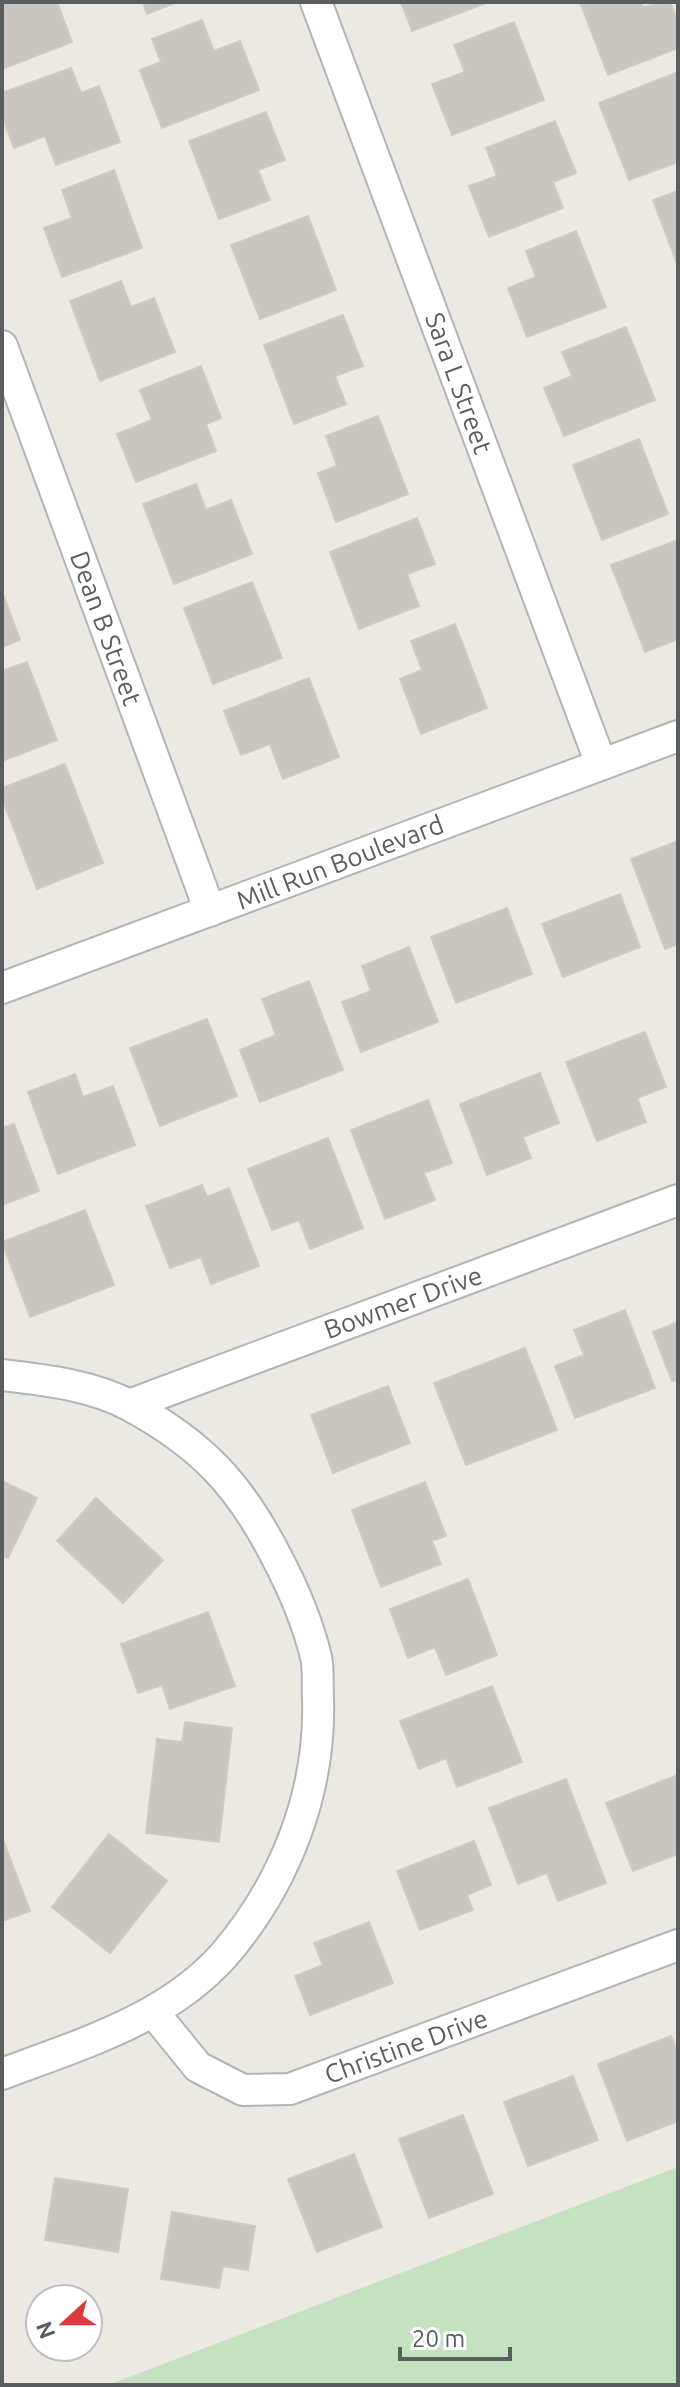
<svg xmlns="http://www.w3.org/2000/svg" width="680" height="2387" font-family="Ubuntu,sans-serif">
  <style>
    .green { fill: #c4e1c0 }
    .building { fill: #c9c5c0; stroke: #d0cac1; stroke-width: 2 }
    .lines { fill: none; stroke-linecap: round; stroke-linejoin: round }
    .street-casing { stroke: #b2b5b8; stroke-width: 34 }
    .street { stroke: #fff; stroke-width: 30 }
    .labels { text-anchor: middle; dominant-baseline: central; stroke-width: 6; stroke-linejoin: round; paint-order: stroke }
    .street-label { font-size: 26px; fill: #5a5e61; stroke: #fff }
  </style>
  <rect width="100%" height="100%" fill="#ece9e2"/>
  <path class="green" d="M678 2167V2385H108Z"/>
  <path class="building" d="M2 2H57L72 42 2 69Z
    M143 2H177L147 14Z
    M401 2H489L412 31Z
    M580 2H641L643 7 670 2 678 22V48L608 75Z
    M202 20 214 51 240 41 259 90 162 128 140 70 161 62 152 39Z
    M514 22 544 100 452 135 432 84 465 72 454 45Z
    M71 68 81 93 99 86 120 142 56 165 45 136 14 148 2 116V93Z
    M678 72V162L629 180 599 103Z
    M266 112 285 160 258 170 270 200 219 219 189 141Z
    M555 121 576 173 553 182 563 208 489 237 469 186 497 176 486 148Z
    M114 170 142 248 62 277 44 228 72 218 62 190Z
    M678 191V266L653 200Z
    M308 216 336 290 260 319 231 245Z
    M576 231 606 307 527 337 508 288 536 277 526 251Z
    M121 281 131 307 154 298 175 352 100 381 70 301Z
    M343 315 363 366 335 376 346 404 294 424 264 345Z
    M626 327 655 400 564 436 544 388 572 376 562 352Z
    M201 366 221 418 206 424 216 451 136 482 117 434 152 420 140 390Z
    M378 416 408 494 336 522 318 473 337 466 326 436Z
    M639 439 668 514 602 540 573 465Z
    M196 484 206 510 231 500 252 554 174 584 143 504Z
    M417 518 435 564 407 574 419 606 359 629 330 552Z
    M678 540V639L645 652 611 565Z
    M252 582 282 658 213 684 184 608Z
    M4 597 20 640 2 647V598Z
    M455 624 487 708 421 734 400 679 422 670 411 641Z
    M27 662 57 740 2 761V671Z
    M309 678 339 757 283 779 270 744 241 755 224 711Z
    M65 764 103 863 37 889 2 798V788Z
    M678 841V944L665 949 631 859Z
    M620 894 640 947 563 977 542 924Z
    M507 908 532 974 456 1003 431 937Z
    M409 947 438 1022 361 1052 342 1002 371 991 362 966Z
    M309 981 343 1070 260 1102 240 1050 276 1035 262 999Z
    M207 1019 237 1096 160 1126 130 1048Z
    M645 1032 666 1087 637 1098 646 1122 597 1141 566 1062Z
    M540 1073 559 1123 523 1137 531 1158 487 1175 460 1104Z
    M75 1074 83 1097 113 1086 135 1145 58 1174 28 1092Z
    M428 1100 452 1163 424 1173 435 1200 385 1219 351 1130Z
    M14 1124 39 1191 2 1205V1128Z
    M328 1138 363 1228 310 1249 299 1220 272 1230 248 1169Z
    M202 1185 207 1197 229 1188 259 1266 211 1284 201 1257 170 1268 146 1206Z
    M85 1210 114 1285 30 1317 2 1242Z
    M625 1310 655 1388 575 1418 555 1366 584 1355 574 1330Z
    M678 1322V1379L672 1381 653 1332Z
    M525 1348 557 1430 466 1465 434 1383Z
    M388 1386 410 1443 333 1473 311 1415Z
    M2 1481 37 1498 8 1558 2 1556Z
    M425 1482 446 1536 432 1541 441 1564 381 1587 352 1510Z
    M96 1498 163 1560 123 1603 57 1541Z
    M468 1579 497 1655 446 1675 435 1647 408 1658 390 1609Z
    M208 1612 235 1686 170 1709 162 1685 138 1693 121 1644Z
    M492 1686 522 1762 457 1787 446 1758 419 1769 400 1721Z
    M185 1722 232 1728 219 1842 146 1833 157 1739 182 1742Z
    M678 1775V1854L633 1871 606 1803Z
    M566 1779 606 1883 558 1901 547 1873 518 1884 489 1808Z
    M109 1834 167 1881 110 1953 52 1907Z
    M2 1837 30 1911 2 1921Z
    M474 1841 491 1885 467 1895 473 1910 420 1930 397 1871Z
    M369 1922 393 1983 310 2015 295 1976 323 1965 314 1943Z
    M671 2036 678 2053V2121L627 2141 598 2064Z
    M573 2076 598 2140 528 2166 504 2102Z
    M463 2115 493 2194 429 2218 399 2139Z
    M354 2154 382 2227 317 2252 288 2179Z
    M55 2178 128 2189 118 2252 45 2240Z
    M172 2212 255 2226 248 2270 223 2266 219 2288 161 2279Z"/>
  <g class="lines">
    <defs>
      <path id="street" d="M316 2 601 764
        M2 346 210 911
        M2 988 678 736
        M2 1375C45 1380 92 1385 131 1406 202 1445 239 1484 276 1556 293 1588 307 1620 316 1657 319 1670 317 1685 318 1699 321 1792 285 1884 224 1955 166 2020 81 2044 2 2074
        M129 1405 678 1200
        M154 2013 198 2067 243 2090 290 2089 678 1945"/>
    </defs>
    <use href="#street" class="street-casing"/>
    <use href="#street" class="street"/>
  </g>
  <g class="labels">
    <g class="street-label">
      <text transform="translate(459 383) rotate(70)">Sara L Street</text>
      <text transform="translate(106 628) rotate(70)">Dean B Street</text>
      <text transform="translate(340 862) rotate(-21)">Mill Run Boulevard</text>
      <text transform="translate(403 1302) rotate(-20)">Bowmer Drive</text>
      <text transform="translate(406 2046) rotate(-20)">Christine Drive</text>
    </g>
  </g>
  <rect width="680" height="2387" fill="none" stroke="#5a5e61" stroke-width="8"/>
  <g transform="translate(64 2323) rotate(249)"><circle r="38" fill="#ffffff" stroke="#bdbfc0" stroke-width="2"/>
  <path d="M0-6L14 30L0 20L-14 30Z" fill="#d93b3f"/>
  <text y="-12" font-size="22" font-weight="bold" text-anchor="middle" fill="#5a5e61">N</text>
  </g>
  <path d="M400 2347v12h110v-12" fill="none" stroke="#5a5e61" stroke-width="4"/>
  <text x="412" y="2347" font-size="24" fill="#5a5e61" stroke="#ffffff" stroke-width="6" paint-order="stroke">20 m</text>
</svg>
